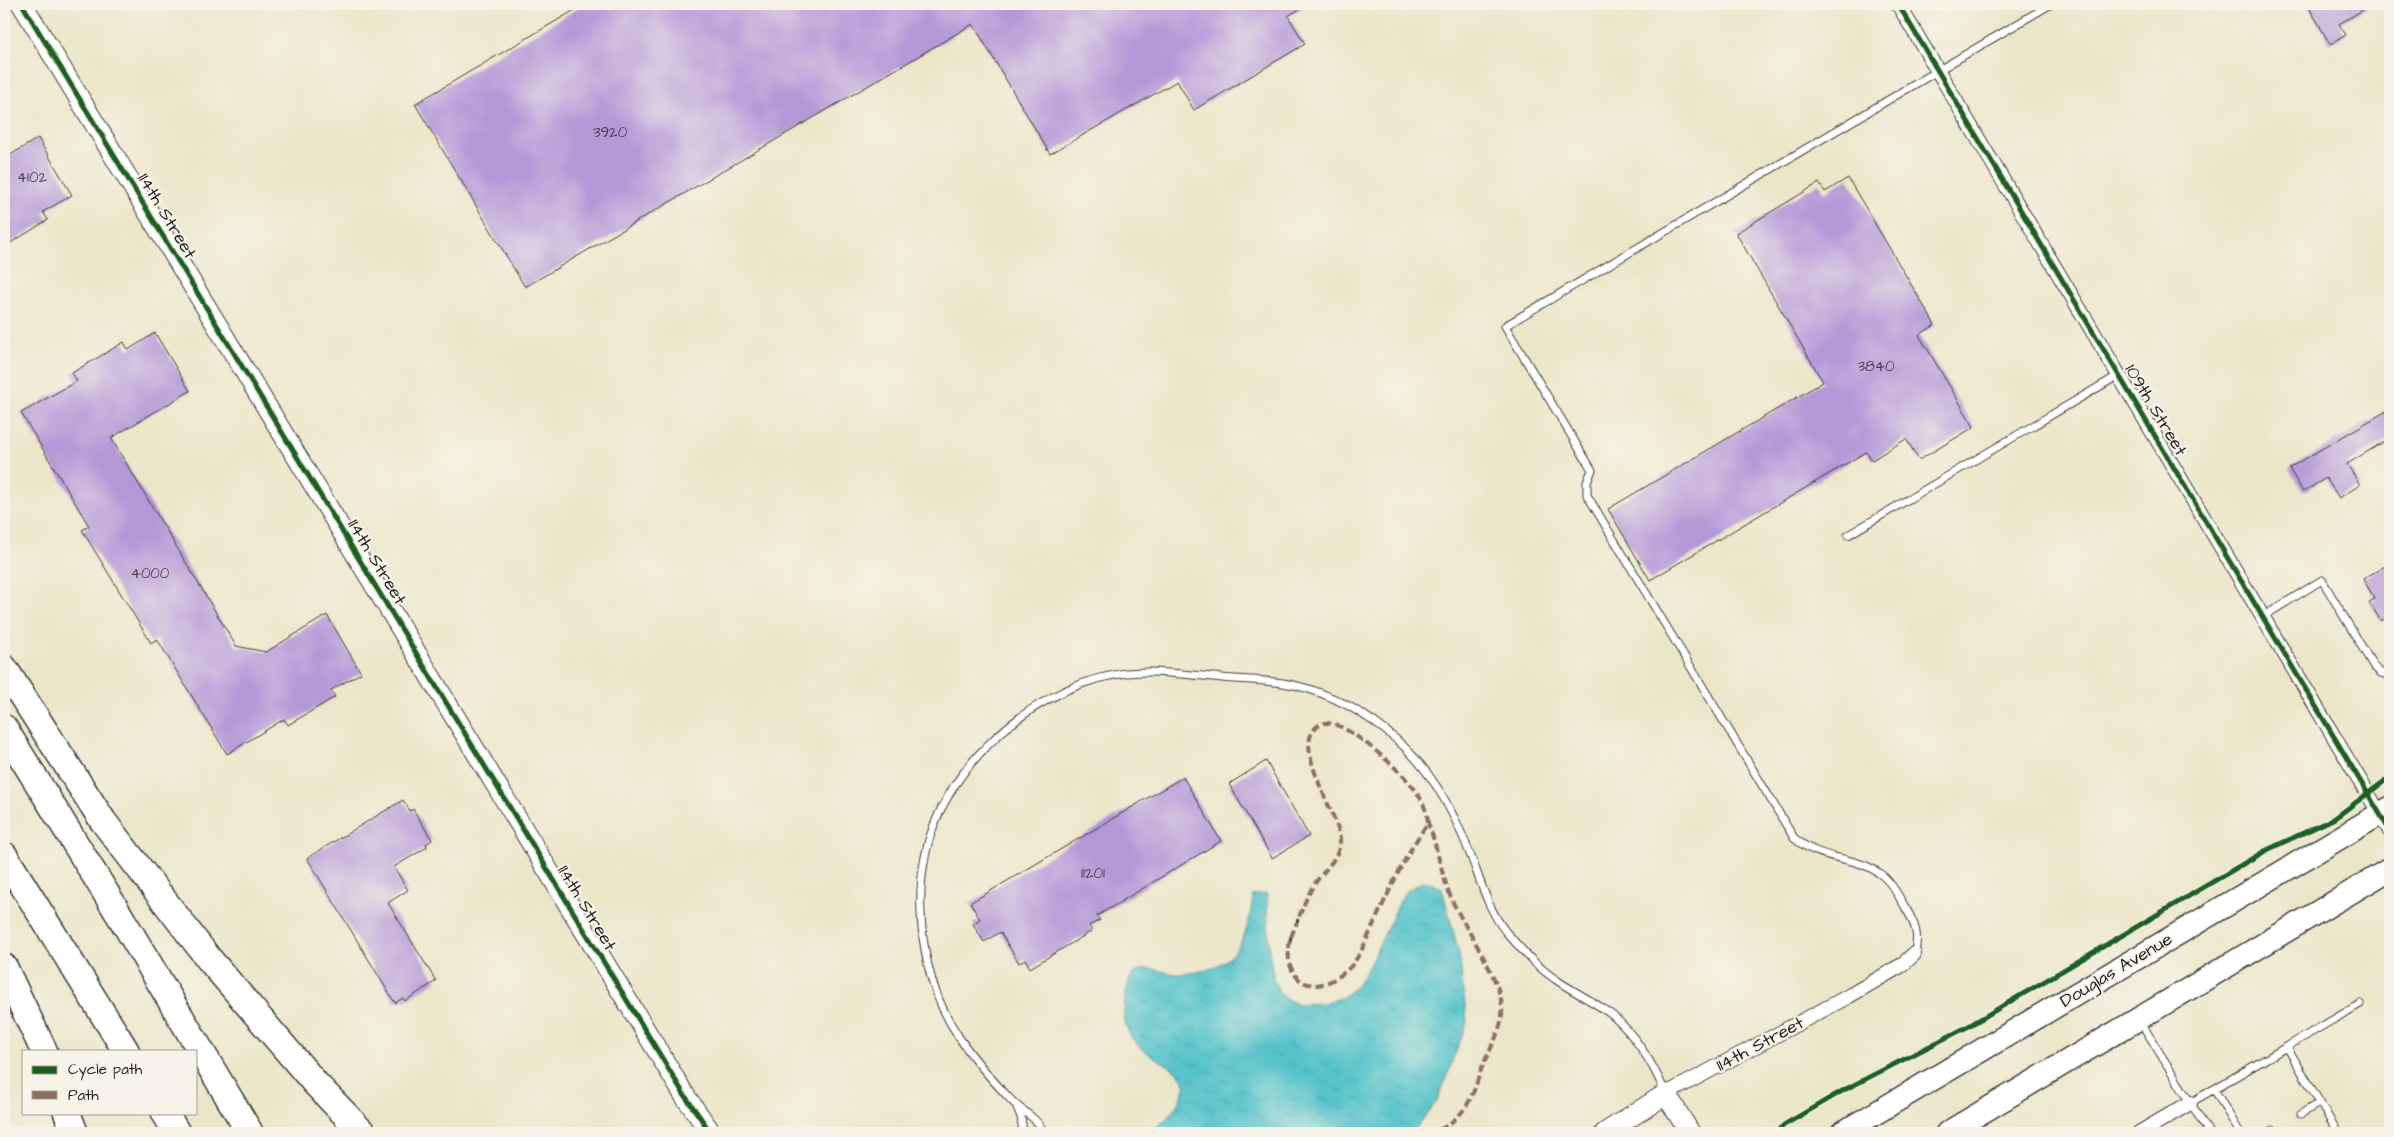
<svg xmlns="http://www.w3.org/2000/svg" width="2394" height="1137" font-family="'Architects Daughter',sans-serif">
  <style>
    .water { fill: url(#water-ripples); stroke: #387073 }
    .building { fill: #b497d7 }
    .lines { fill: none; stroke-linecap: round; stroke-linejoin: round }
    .lane-casing { stroke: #3b3a36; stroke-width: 9 }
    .street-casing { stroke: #3b3a36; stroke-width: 16 }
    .secondary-casing { stroke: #3b3a36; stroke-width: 22 }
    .primary-casing { stroke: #3b3a36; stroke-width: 25 }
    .highway-casing { stroke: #3b3a36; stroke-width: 29 }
    .path { stroke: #3b3a36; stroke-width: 3; stroke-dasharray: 4 4; stroke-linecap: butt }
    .lane { stroke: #fff; stroke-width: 7 }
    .street { stroke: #fff; stroke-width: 14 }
    .secondary { stroke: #fff; stroke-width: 20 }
    .primary { stroke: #fff; stroke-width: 22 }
    .highway { stroke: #fff; stroke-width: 26 }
    .quiet { stroke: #8d6e63; stroke-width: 4; stroke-dasharray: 8 4; stroke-linecap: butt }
    .cycleway-casing { stroke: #f7f3e8; stroke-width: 8 }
    .cycleway { stroke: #1b5e20; stroke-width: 5 }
    .labels { text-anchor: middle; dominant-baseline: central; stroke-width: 4.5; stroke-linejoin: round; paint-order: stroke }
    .number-label { font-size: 15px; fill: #423b4b }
    .street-label { font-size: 18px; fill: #1c1c1c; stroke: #f7f3e8 }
  </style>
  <defs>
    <pattern id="water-ripples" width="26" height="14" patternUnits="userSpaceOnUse" patternTransform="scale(1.25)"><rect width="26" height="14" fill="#55c3ca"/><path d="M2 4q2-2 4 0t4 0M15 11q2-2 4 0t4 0" fill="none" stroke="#49a7ad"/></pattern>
  </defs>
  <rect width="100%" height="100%" fill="#f7f3e8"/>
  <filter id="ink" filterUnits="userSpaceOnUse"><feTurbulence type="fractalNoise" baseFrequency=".02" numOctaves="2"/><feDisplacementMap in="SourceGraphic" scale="10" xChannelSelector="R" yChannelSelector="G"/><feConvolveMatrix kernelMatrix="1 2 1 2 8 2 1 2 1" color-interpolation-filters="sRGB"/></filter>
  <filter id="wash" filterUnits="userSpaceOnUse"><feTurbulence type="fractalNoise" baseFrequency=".0096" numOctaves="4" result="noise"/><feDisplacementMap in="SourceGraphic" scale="20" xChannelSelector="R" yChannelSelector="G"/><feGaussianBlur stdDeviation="1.12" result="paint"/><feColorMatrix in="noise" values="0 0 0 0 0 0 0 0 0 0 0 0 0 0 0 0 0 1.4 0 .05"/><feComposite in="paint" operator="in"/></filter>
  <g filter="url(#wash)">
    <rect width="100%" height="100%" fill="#ece6c9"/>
    <path class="water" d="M1422 882H1428L1442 888 1459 953 1467 1022 1438 1100 1417 1127 1409 1133H1147C1167 1122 1179 1107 1186 1085 1178 1069 1169 1066 1154 1057 1119 1036 1120 1013 1130 977 1134 974 1139 970 1143 969 1154 967 1167 974 1178 974 1232 972 1248 945 1253 895L1267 894 1269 948 1274 981 1279 991 1287 1000 1299 1004 1324 1003 1343 997 1359 983 1372 960 1404 893Z"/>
    <g id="blocks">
      <path class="building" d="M585 4H1309L1288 16 1305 44 1194 110 1177 81 1050 154 973 24 525 287 415 104Z
        M2307 4H2373L2339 24 2346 35 2330 44Z
        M38 138 72 195 43 212 48 220 4 247V159Z
        M1848 178 1935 325 1919 335 1974 427 1919 460 1906 439 1872 460 1866 452 1650 580 1608 509 1823 382 1736 233 1819 183 1825 192Z
        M155 333 190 391 111 438 236 646 266 652 327 615 361 673 331 690 335 697 288 725 284 719 227 754 157 639 151 643 82 530 89 526 21 413 77 381 72 373 124 342 128 350Z
        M2390 409V438L2347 464 2360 485 2339 498 2326 478 2303 492 2289 468Z
        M2390 563V624L2386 617 2381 621 2369 602 2375 599 2363 579Z
        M1266 761 1309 836 1272 858 1229 784Z
        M1183 777 1221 841 1097 916 1100 920 1089 926 1092 931 1030 968 1025 959 1019 963 1000 932 984 942 973 924 980 919 970 903Z
        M403 800 410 811 413 809 432 840 426 844 427 847 394 867 408 890 388 903 436 981 405 1001 403 998 395 1003 307 858Z"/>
    </g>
  </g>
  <g filter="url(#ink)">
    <use href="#blocks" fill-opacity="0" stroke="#3b3a36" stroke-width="1"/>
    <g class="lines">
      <defs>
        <path id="lane" d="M1848 535 2119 375
          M2264 616 2322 580 2374 667 2381 673 2390 676
          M1914 954C1920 936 1915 923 1905 907 1898 895 1891 881 1879 873 1854 855 1822 862 1794 838L1587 495V482L1592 470 1505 326 2051 4
          M2140 1021 2209 1133
          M2287 1047 2338 1133
          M2214 1089 2240 1133
          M2190 1103 2360 1004
          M1016 1105 1021 1117 1023 1133
          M2301 1114 2319 1103
          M1045 1133C1034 1115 1025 1114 1012 1101 973 1060 940 1021 928 965 920 931 918 891 925 857 940 771 1030 690 1114 675 1149 668 1188 675 1222 678 1243 680 1263 680 1283 683 1321 689 1357 708 1386 731 1429 764 1453 809 1472 859 1481 883 1489 911 1506 932 1521 949 1536 966 1555 979 1573 992 1594 1001 1612 1015 1635 1035 1653 1064 1665 1092
          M2267 1133 2272 1130"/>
        <path id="street" d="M1898 4 2390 831
          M1666 1094 1849 996 1902 965 1914 954
          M2139 1133 2190 1103"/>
        <path id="secondary" d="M22 4 685 1096 711 1133
          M1605 1133 1666 1094 1690 1133"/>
        <path id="primary" d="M1842 1133 2390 808
          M1947 1133 2390 869"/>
        <path id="highway" d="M4 668 103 821 209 959 315 1083 363 1133
          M4 728 128 929 250 1133
          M4 855 126 1051
          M4 967 44 1051
          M67 1113 75 1133
          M165 1113 177 1133"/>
      </defs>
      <use href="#lane" class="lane-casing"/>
      <use href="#street" class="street-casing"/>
      <use href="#secondary" class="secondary-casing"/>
      <use href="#primary" class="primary-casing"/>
      <use href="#highway" class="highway-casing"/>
      <path class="path" d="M1297 922 1298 919
        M1290 940 1291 937"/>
      <use href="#lane" class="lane"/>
      <use href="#street" class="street"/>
      <use href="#secondary" class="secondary"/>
      <use href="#primary" class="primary"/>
      <use href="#highway" class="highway"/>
      <path class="quiet" d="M1291 937 1297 922
        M1290 940C1288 953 1287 965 1296 976 1312 995 1339 980 1352 965 1363 951 1369 933 1377 917 1392 885 1407 852 1428 823 1426 798 1409 781 1391 764 1378 753 1338 716 1321 724 1286 741 1340 815 1340 840 1340 859 1323 870 1314 885 1307 895 1303 908 1298 919
        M1428 1133C1447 1130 1465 1113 1472 1095 1477 1085 1479 1073 1484 1063 1492 1045 1504 1026 1502 1006 1499 975 1465 929 1452 900 1441 875 1438 848 1428 823"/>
      <defs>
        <path id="cycleway" d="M22 4 685 1096 711 1133
          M1898 4 2390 831
          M1776 1133 1784 1125 1844 1090 1967 1027 2265 851 2335 818 2390 777"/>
      </defs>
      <use href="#cycleway" class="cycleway-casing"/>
      <use href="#cycleway" class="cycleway"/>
    </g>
  </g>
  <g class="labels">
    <g class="number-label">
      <text x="610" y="132">3920</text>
      <text x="32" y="177">4102</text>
      <text x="1876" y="366">3840</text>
      <text x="150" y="573">4000</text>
      <text x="1093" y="873">11201</text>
    </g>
    <g class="street-label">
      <text transform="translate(167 216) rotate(59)">114th Street</text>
      <text transform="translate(2156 410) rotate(59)">109th Street</text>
      <text transform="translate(377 562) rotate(59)">114th Street</text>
      <text transform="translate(587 908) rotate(59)">114th Street</text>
      <text transform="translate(2116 970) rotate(-31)">Douglas Avenue</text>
      <text transform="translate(1760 1044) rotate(-28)">114th Street</text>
    </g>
  </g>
  <rect width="2394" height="1137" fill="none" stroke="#f7f3e8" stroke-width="20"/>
  <rect x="22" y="1050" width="175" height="65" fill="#f7f3e8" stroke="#9f9d96"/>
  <rect x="32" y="1066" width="25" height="8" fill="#1b5e20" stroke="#9f9d96"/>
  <text x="68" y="1074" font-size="15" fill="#1c1c1c">Cycle path</text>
  <rect x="32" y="1091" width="25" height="8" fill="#8d6e63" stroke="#9f9d96"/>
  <text x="68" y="1100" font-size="15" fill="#1c1c1c">Path</text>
</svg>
